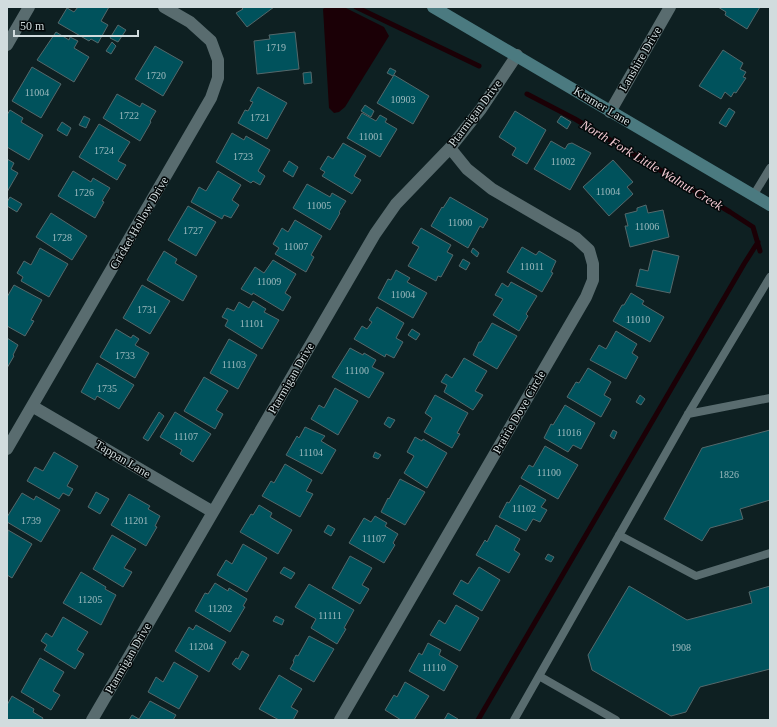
<svg xmlns="http://www.w3.org/2000/svg" width="777" height="727" font-family="Georgia,serif">
  <style>
    .water { fill: #1b0006 }
    .lines { fill: none; stroke-linecap: round; stroke-linejoin: round }
    .stream { stroke: #1b0006; stroke-width: 5 }
    .building { fill: #00525c; stroke: #54686b }
    .lane { stroke: #596c6f; stroke-width: 8 }
    .street { stroke: #596c6f; stroke-width: 12 }
    .secondary { stroke: #4b7a80; stroke-width: 12 }
    .labels { text-anchor: middle; dominant-baseline: central; stroke-width: 3; stroke-linejoin: round; paint-order: stroke }
    .number-label { font-size: 10px; fill: #9dbabe }
    .street-label { font-size: 12px; fill: #d1dcde; stroke: #030809 }
    .water-label { font-size: 13px; font-style: italic; fill: #f3cad3; stroke: #030809 }
  </style>
  <rect width="100%" height="100%" fill="#0e2022"/>
  <path class="water" d="M326 7H344L384 27 389 36 345 107 339 112 334 113 329 108 323 9Z"/>
  <g class="lines">
    <path class="stream" d="M356 7 479 66
      M527 94 575 119 730 212 753 227 760 251
      M478 720 744 264 758 242"/>
  </g>
  <path class="building" d="M78 7H109L101 21 108 25 98 43 91 39 89 41 58 23 67 8 74 12Z
    M241 7H274L247 27 236 13 243 9Z
    M718 7H760L747 29 725 15 726 12Z
    M118 25 126 30 118 42 110 38Z
    M56 32 69 40 70 37 78 41 74 48 89 57 74 82 37 60Z
    M295 32 299 69 257 74 254 41 270 39 269 35Z
    M112 42 116 46 111 54 106 51Z
    M155 46 183 62 163 96 135 79Z
    M723 50 743 63 740 69 746 72 743 77 746 78 736 93 734 92 731 97 725 92 721 99 699 86Z
    M32 67 61 84 41 118 12 101Z
    M390 68 396 71 393 76 387 73Z
    M311 72 312 83 304 84 303 73Z
    M394 75 429 96 413 124 377 103Z
    M258 87 287 103 267 139 238 123 245 110 248 111 253 102 250 101Z
    M117 94 140 107 142 103 156 111 150 121 151 122 140 141 103 118Z
    M365 105 374 111 371 117 361 111Z
    M729 108 735 112 726 127 719 123Z
    M10 110 23 118 21 122 43 135 29 160 7 147V115Z
    M515 111 546 130 527 164 512 155 516 148 499 137Z
    M362 113 376 121 380 115 387 119 385 122 397 129 380 157 347 138Z
    M84 116 90 119 86 128 79 125Z
    M561 116 571 122 567 129 557 122Z
    M62 122 71 128 67 136 57 130Z
    M99 124 130 142 118 161 126 165 117 180 79 157Z
    M232 133 244 140 246 136 270 150 258 171 265 176 260 185 253 181 251 183 216 162Z
    M551 141 565 149 568 144 572 143 591 153 570 190 534 169Z
    M343 143 366 156 354 176 361 180 352 194 322 176 325 172 320 169 328 156 333 159Z
    M7 159 14 163 11 169 18 173 7 192Z
    M613 160 633 182 627 187 633 194 609 216 583 187Z
    M289 161 298 167 293 177 283 171Z
    M73 171 91 182 93 178 110 188 102 201 104 202 95 218 58 196Z
    M218 171 241 185 232 200 239 205 231 218 224 215 222 219 191 202 199 187 206 191Z
    M307 184 330 197 332 193 346 201 339 212 340 213 330 230 293 208Z
    M10 197 22 204 17 212 7 206V202Z
    M450 197 488 219 483 228 480 226 468 248 431 226 442 207 443 208Z
    M646 205 648 213 663 210 669 237 630 247 625 226H628L625 214 637 211V208Z
    M188 206 216 222 196 256 168 240Z
    M51 213 87 236 72 260 36 237Z
    M295 220 322 236 311 255 314 257 306 272 275 254 279 248 273 244 282 228 288 232Z
    M421 228 451 245 447 252 453 255 441 277 438 276 436 281 408 266 419 247 412 243Z
    M522 247 536 255 539 251 556 261 551 272 553 273 542 292 507 272Z
    M40 248 68 264 49 297 21 281 23 277 17 273 24 261 31 265Z
    M473 248 479 253 477 257 471 252Z
    M653 250 679 256 670 293 636 286 640 269 648 271Z
    M164 251 177 259 175 263 197 276 183 301 147 280Z
    M463 259 470 263 466 270 459 266Z
    M273 260 296 274 285 293 291 297 283 311 253 293 252 295 241 289 255 267 264 273Z
    M396 270 410 278 407 282 427 293 413 318 378 298 388 279 391 280Z
    M511 282 537 296 526 314 528 316 519 331 493 315 503 299 495 295 502 283 508 287Z
    M14 285 42 300 31 320 34 321 25 336 7 326V297Z
    M142 285 170 301 150 334 123 318Z
    M631 293 644 301 642 304 664 317 650 342 613 321 622 305H624Z
    M253 301 266 309 264 312 279 320 262 349 225 326 228 320 222 317 227 308 234 311 239 302 249 308Z
    M377 307 404 323 396 338 403 342 394 358 386 354 385 357 354 339 362 326 367 329 372 322 369 320Z
    M492 323 517 336 497 369 473 355 479 342H481Z
    M116 329 131 338 133 335 139 339 135 345 149 353 135 378 100 357Z
    M412 329 420 334 416 340 408 335Z
    M616 331 637 344 632 353 638 357 626 379 590 360 599 345 606 349Z
    M7 338 18 345 13 355 14 356 7 368Z
    M229 339 257 355 238 389 210 373Z
    M350 348 363 355 364 353 376 360 372 367 384 373 369 398 332 377Z
    M464 358 487 371 475 391 483 395 473 410 444 392 447 385 441 382 446 374 452 378Z
    M97 363 134 385 119 409 97 396 95 400 81 392Z
    M588 368 611 382 604 395 611 399 601 417 567 397 576 382 579 383Z
    M204 377 228 391 216 410 223 414 215 429 184 411Z
    M335 388 358 401 338 435 311 419 319 405 324 408Z
    M435 395 468 413 457 433 460 434 452 448 424 432 432 418 425 413Z
    M640 395 645 399 641 405 636 402Z
    M565 405 595 423 581 449 573 445 568 452 544 438 551 424 553 425Z
    M159 412 164 416 148 441 143 438Z
    M175 412 211 434 193 462 180 454 182 450 160 437Z
    M388 417 395 420 390 428 384 424Z
    M305 427 325 436 321 441 336 450 322 474 286 455 297 436 299 438Z
    M613 430 617 432 614 439 610 436Z
    M770 430V500L740 509 743 519 710 528 702 541 664 519 702 448Z
    M415 437 422 441 423 439 447 453 427 488 404 473 414 456 407 452Z
    M545 446 578 465 558 499 521 478 529 465 533 467Z
    M54 452 78 466 67 486 73 489 69 496 63 493 59 499 27 481 35 467 43 471Z
    M375 452 381 455 378 459 373 457Z
    M285 464 312 480 306 491 313 494 300 517 262 496 271 481 274 483Z
    M400 479 425 492 405 525 381 512 388 498 389 499Z
    M520 485 546 500 541 507 547 510 540 522 533 519 526 531 499 517 507 502 509 503Z
    M96 492 109 499 100 514 88 507Z
    M22 493 34 500 36 496 60 510 41 542 7 522V517Z
    M129 494 150 506 148 509 160 516 155 526 157 527 146 546 111 525Z
    M259 505 272 513 270 517 292 530 278 554 240 532 251 514 253 515Z
    M375 516 387 523 385 526 398 534 393 543 395 545 384 563 349 543 364 518 371 522Z
    M328 525 335 529 331 536 324 532Z
    M496 525 520 539 514 550 520 554 509 573 476 555 485 540 487 542Z
    M8 530 32 544 12 578 7 575Z
    M112 535 136 549 124 568 132 572 123 587 93 569Z
    M243 544 267 558 247 592 217 575 226 560 232 564Z
    M548 554 554 557 551 562 545 559Z
    M350 556 372 568 362 585 369 589 360 604 332 588Z
    M284 567 295 573 291 579 280 573Z
    M479 567 500 580 482 611 453 594 461 580 468 584Z
    M81 572 106 587 105 589 116 595 101 625 63 603Z
    M215 583 228 591 229 588 247 599 243 606 245 607 230 632 195 611 205 593 208 594Z
    M309 584 354 610 344 628 346 629 337 644 311 628 316 619 295 607Z
    M629 586 687 620 752 603 749 592 770 586V669L700 687 686 712 671 716 592 670 588 655Z
    M456 605 479 618 460 651 430 635 439 620 445 624Z
    M276 616 284 620 282 625 273 621Z
    M63 617 88 632 77 650 84 654 75 669 44 650 47 645 41 641 46 633 52 637Z
    M196 625 226 642 209 672 175 651 189 627 193 630Z
    M309 636 334 649 314 682 290 669 294 662 293 661 296 655 298 656Z
    M428 643 441 650 439 655 458 666 444 691 409 671 419 653 422 655Z
    M242 651 249 655 240 670 232 664 236 658 238 659Z
    M40 658 64 672 53 691 60 695 51 710 21 692Z
    M174 662 198 676 179 709 148 692 156 677 163 682Z
    M279 675 302 689 291 707 298 711 293 720H279L259 709Z
    M405 682 429 696 414 720H401L385 710 394 695 397 697Z
    M12 696 34 709 33 712 43 718 42 720H7V705Z
    M150 701 176 715 173 720H129L132 715 139 719Z
    M448 713 458 719 457 720H444Z"/>
  <g class="lines">
    <path class="lane" d="M753 196 770 168
      M688 414 770 398
      M619 535 696 576 770 553
      M539 676 616 720
      M514 720 688 414 770 277"/>
    <path class="street" d="M7 45 29 7
      M610 112 670 7
      M32 406 213 512
      M7 449 211 98 218 78V60L211 41 190 22 164 7
      M92 720 375 234 396 204 450 148 481 109 517 55
      M340 720 586 297 593 280V264L589 250 576 238 492 189 467 169 450 148"/>
    <path class="secondary" d="M433 7 770 205"/>
  </g>
  <g class="labels">
    <g class="number-label">
      <text x="276" y="47">1719</text>
      <text x="156" y="75">1720</text>
      <text x="37" y="92">11004</text>
      <text x="403" y="99">10903</text>
      <text x="129" y="115">1722</text>
      <text x="260" y="117">1721</text>
      <text x="371" y="136">11001</text>
      <text x="104" y="150">1724</text>
      <text x="243" y="156">1723</text>
      <text x="563" y="161">11002</text>
      <text x="608" y="191">11004</text>
      <text x="84" y="192">1726</text>
      <text x="319" y="205">11005</text>
      <text x="460" y="222">11000</text>
      <text x="647" y="226">11006</text>
      <text x="193" y="230">1727</text>
      <text x="62" y="237">1728</text>
      <text x="296" y="246">11007</text>
      <text x="532" y="266">11011</text>
      <text x="269" y="281">11009</text>
      <text x="403" y="294">11004</text>
      <text x="147" y="309">1731</text>
      <text x="638" y="319">11010</text>
      <text x="252" y="323">11101</text>
      <text x="125" y="355">1733</text>
      <text x="234" y="364">11103</text>
      <text x="357" y="370">11100</text>
      <text x="107" y="388">1735</text>
      <text x="569" y="432">11016</text>
      <text x="186" y="436">11107</text>
      <text x="311" y="452">11104</text>
      <text x="549" y="472">11100</text>
      <text x="729" y="474">1826</text>
      <text x="524" y="508">11102</text>
      <text x="31" y="520">1739</text>
      <text x="136" y="520">11201</text>
      <text x="374" y="538">11107</text>
      <text x="90" y="599">11205</text>
      <text x="220" y="608">11202</text>
      <text x="330" y="615">11111</text>
      <text x="201" y="646">11204</text>
      <text x="681" y="647">1908</text>
      <text x="434" y="667">11110</text>
    </g>
    <g class="street-label">
      <text transform="translate(640 59) rotate(-60)">Lanshire Drive</text>
      <text transform="translate(602 106) rotate(31)">Kramer Lane</text>
      <text transform="translate(475 113) rotate(-53)">Ptarmigan Drive</text>
      <text transform="translate(139 223) rotate(-60)">Cricket Hollow Drive</text>
      <text transform="translate(291 378) rotate(-60)">Ptarmigan Drive</text>
      <text transform="translate(519 412) rotate(-60)">Prairie Dove Circle</text>
      <text transform="translate(123 459) rotate(31)">Tappan Lane</text>
      <text transform="translate(128 658) rotate(-60)">Ptarmigan Drive</text>
    </g>
    <g class="water-label">
      <text transform="translate(652 165) rotate(31)">North Fork Little Walnut Creek</text>
    </g>
  </g>
  <rect width="777" height="727" fill="none" stroke="#d1dcde" stroke-width="16"/>
  <path d="M14 30v6h124v-6" fill="none" stroke="#d1dcde" stroke-width="2"/>
  <text x="20" y="30" font-size="12" fill="#d1dcde" stroke="#030809" stroke-width="3" paint-order="stroke">50 m</text>
</svg>
